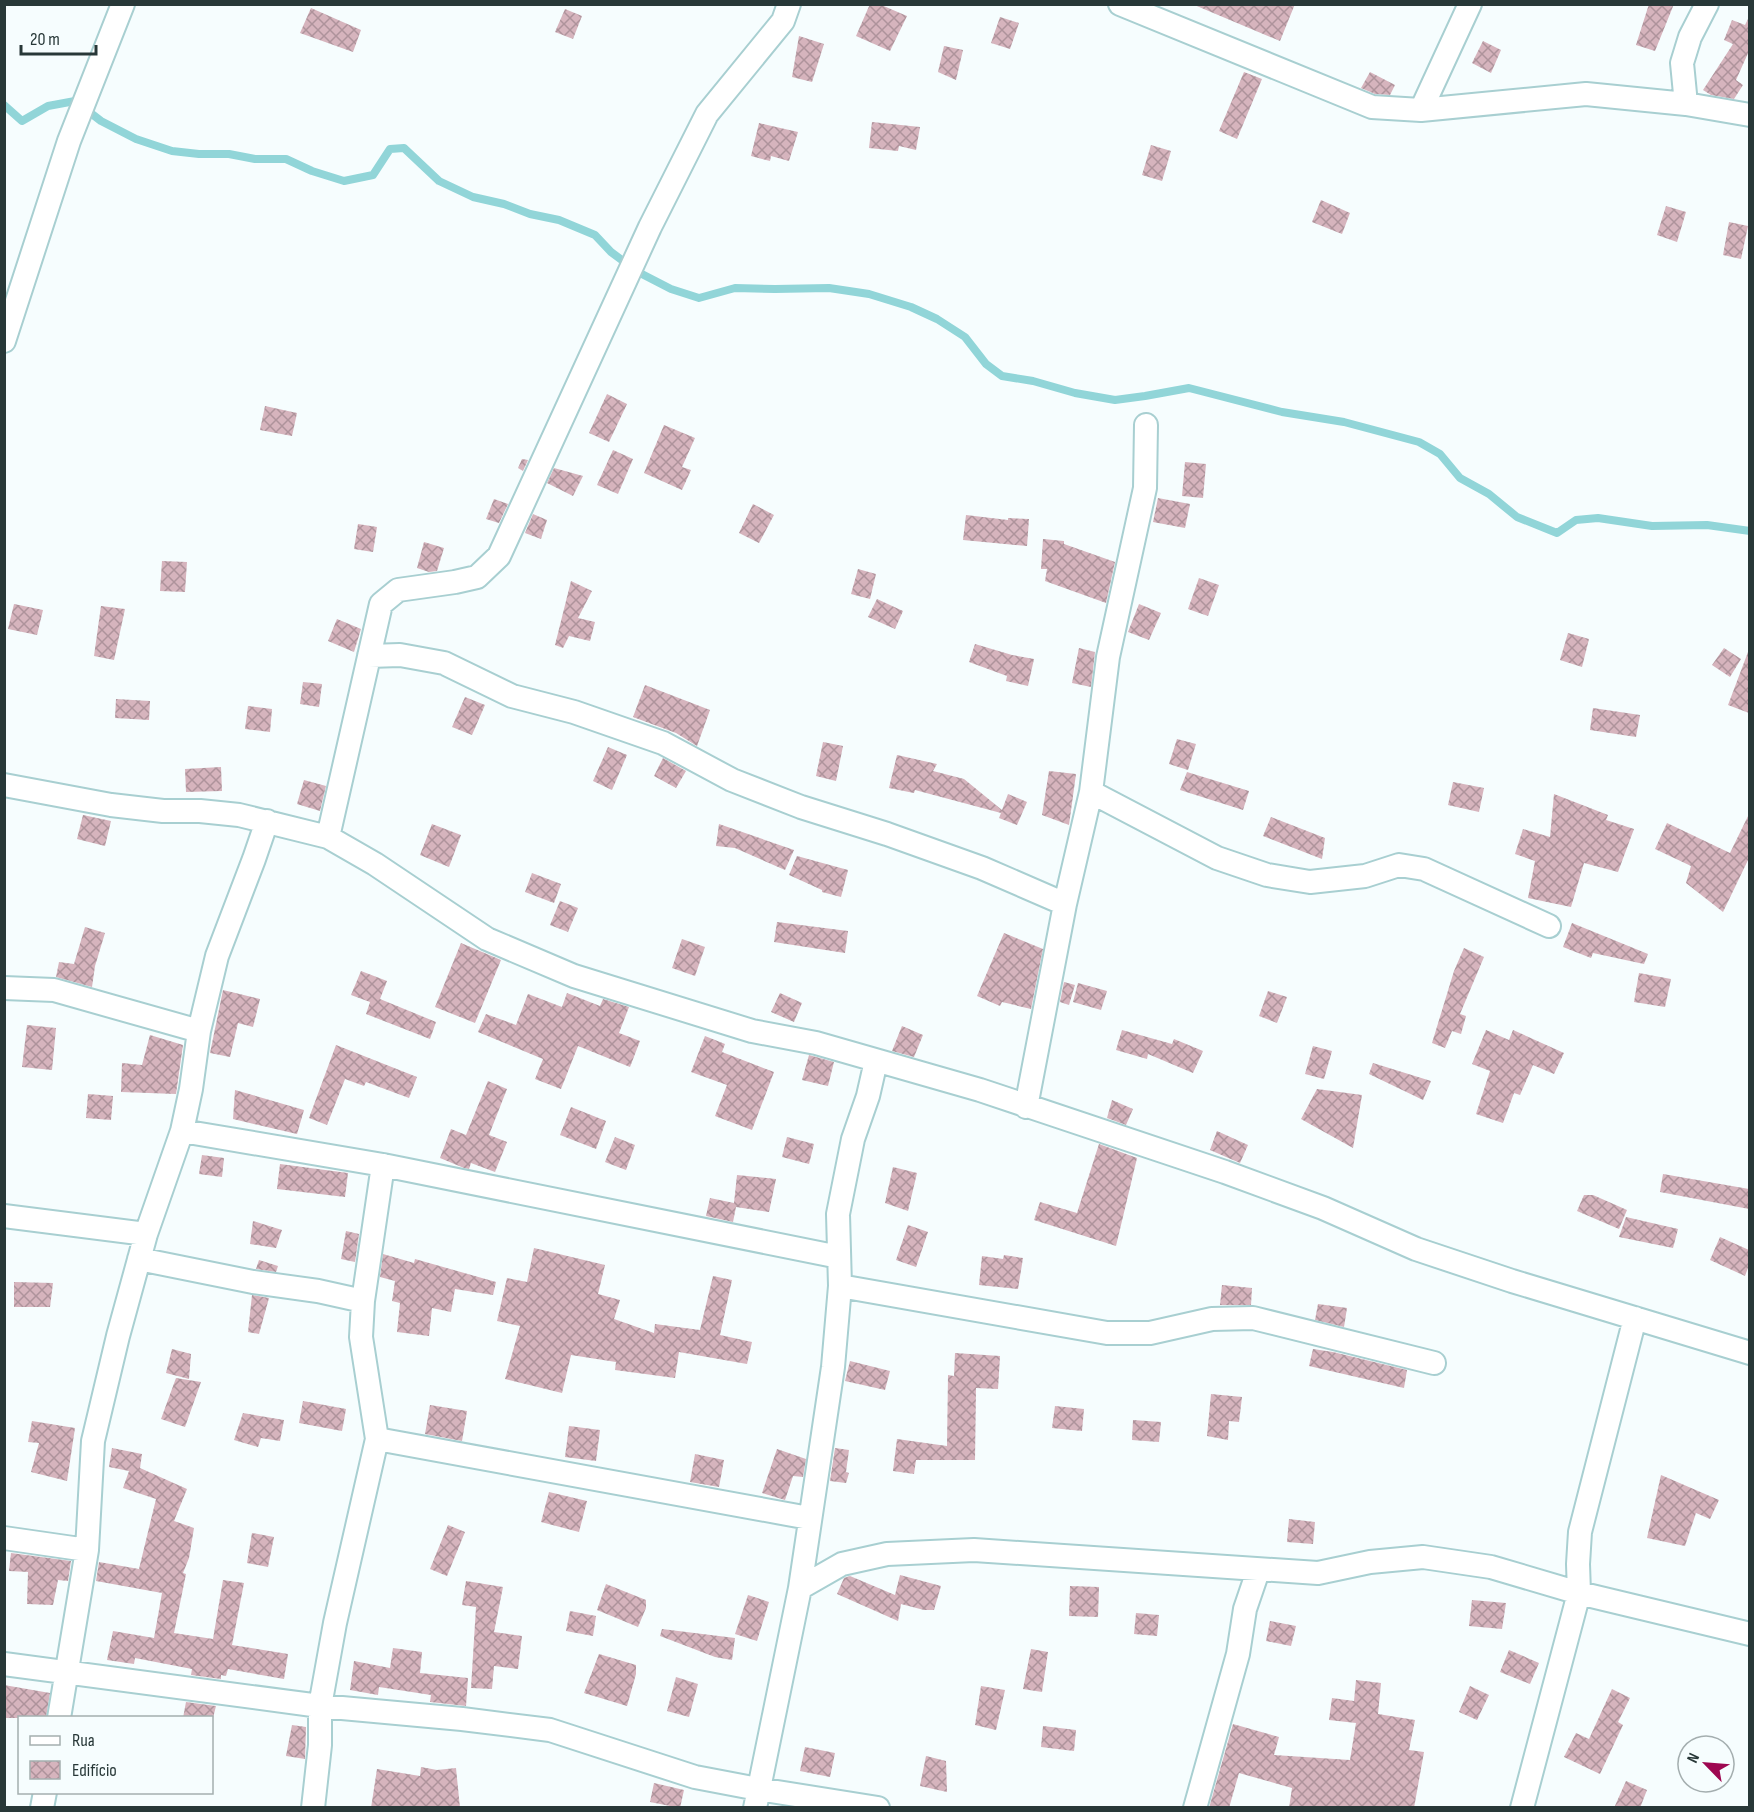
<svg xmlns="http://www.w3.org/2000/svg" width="1754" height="1812" font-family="'Sofia Sans Condensed',sans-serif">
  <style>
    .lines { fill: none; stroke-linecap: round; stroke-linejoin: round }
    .stream { stroke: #91d5d8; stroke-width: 8 }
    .building { fill: url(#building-cross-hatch) }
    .street-casing { stroke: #a8cfd1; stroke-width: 26 }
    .street { stroke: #fff; stroke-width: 22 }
  </style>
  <defs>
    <pattern id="building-cross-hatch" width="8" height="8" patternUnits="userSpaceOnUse" patternTransform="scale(1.5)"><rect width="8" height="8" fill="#d6b4bd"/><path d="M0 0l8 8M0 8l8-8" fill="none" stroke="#ae939b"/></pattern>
  </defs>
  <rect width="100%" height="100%" fill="#f6fdfe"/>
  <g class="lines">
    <path class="stream" d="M4 105 22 121 48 106 75 101 101 121 136 139 172 151 199 154H229L255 159H286L312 171 344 181 373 175 390 149 404 148 439 181 473 197 504 204 530 214 559 220 595 235 611 252 638 272 671 289 699 298 735 288 775 289 829 288 869 294 911 307 937 319 965 337 986 364 1002 376 1033 381 1075 393 1115 400 1145 396 1189 388 1282 412 1344 422 1419 442 1440 454 1460 478 1489 494 1517 517 1557 533 1576 520 1598 518 1652 526 1707 525 1750 531"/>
  </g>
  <path class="building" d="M870 4H879L907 16 890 51 856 36Z
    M1192 4H1295L1280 41Z
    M1649 4H1674L1655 51 1636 45Z
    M311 8 361 30 353 52 300 33Z
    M565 9 582 16 573 39 555 32Z
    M1000 17 1019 23 1010 49 991 43Z
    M1749 17V51L1736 80 1743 85 1734 99 1711 95 1703 90 1733 44 1724 40 1732 20 1745 25Z
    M799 36 824 44 812 82 792 77Z
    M1483 41 1501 50 1491 73 1472 63Z
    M944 46 963 50 956 80 938 72Z
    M1244 72 1262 79 1237 139 1219 131Z
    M1370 72 1395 85 1390 95 1375 94 1361 88Z
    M872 122 920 127 916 150 899 146 898 151 869 148Z
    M759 123 798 132 789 161 771 156 770 161 751 156Z
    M1151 145 1171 151 1162 181 1142 175Z
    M1321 200 1350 213 1342 234 1312 222Z
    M1666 206 1686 212 1677 242 1657 235Z
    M1729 222 1748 226 1741 259 1723 255Z
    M607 394 627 404 609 442 589 433Z
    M265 406 297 413 292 436 260 430Z
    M664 425 695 438 682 467 691 470 682 490 644 473Z
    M613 450 633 459 618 494 597 485Z
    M522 459 528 460 523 471 518 468Z
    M1185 462 1206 464 1203 498 1182 496Z
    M554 468 583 476 573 496 547 483Z
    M1158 498 1190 504 1185 528 1153 522Z
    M494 499 508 504 499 523 486 519Z
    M753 504 774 515 759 543 739 533Z
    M533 514 547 520 541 539 525 533Z
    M966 515 1008 520V518L1029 519 1027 546 963 540Z
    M358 524 377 527 373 552 354 549Z
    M1043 539 1064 541V544L1115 562 1106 603 1045 581 1047 569H1041Z
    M424 542 444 548 437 571 429 572 417 568Z
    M162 561 187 562 185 592 160 591Z
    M858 569 876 574 870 599 851 594Z
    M1199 578 1219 585 1208 616 1188 609Z
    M571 581 592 591 578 618 595 622 590 641 569 636 563 648 555 645Z
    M877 599 903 611 895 629 868 617Z
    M14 604 43 610 37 635 8 629Z
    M1139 604 1161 613 1149 640 1128 632Z
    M101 606 125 609 114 660 94 656Z
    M337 619 361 629 354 652 328 641Z
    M1568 633 1589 639 1582 667 1560 660Z
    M975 644 1012 655 1034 659 1028 686 1006 681 1007 676 969 662Z
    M1079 648 1095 652 1091 687 1072 683Z
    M1724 648 1741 659 1730 677 1712 665Z
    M1748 652H1749V713L1728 705Z
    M303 682 322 684 319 707 300 704Z
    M645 685 710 710 697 746 676 733 633 717Z
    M465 697 485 705 472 735 452 727Z
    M116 699 150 701 149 720 115 718Z
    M248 706 272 709 270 732 245 729Z
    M1593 708 1640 715 1636 737 1590 730Z
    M1177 739 1196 744 1188 770 1169 764Z
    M823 742 843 746 836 781 816 776Z
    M608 747 627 755 612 790 593 781Z
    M897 755 937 764 933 771 964 779 1002 810 1008 794 1027 802 1017 825 999 818 1001 813 915 790 914 793 889 788Z
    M663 758 686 771 676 788 654 776Z
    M221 767 222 791 186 792 185 769Z
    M1049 771 1076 774 1069 825 1042 815Z
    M1187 772 1249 791 1243 810 1180 790Z
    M304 780 326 786 320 811 297 804Z
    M1453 782 1484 788 1479 812 1448 805Z
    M1554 794 1608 815 1606 820 1634 829 1618 872 1584 863 1571 907 1528 898 1535 861 1515 854 1523 829 1550 837Z
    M1749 814V858L1723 912 1686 883 1691 866 1655 849 1667 823 1730 853Z
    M83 815 111 821 105 846 77 839Z
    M1271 817 1325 838 1322 859 1263 836Z
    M432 824 461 835 449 867 420 855Z
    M719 824 794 850 785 870 735 848 716 846Z
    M797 856 848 870 841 897 822 892V890L789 875Z
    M532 873 561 884 554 903 525 892Z
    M560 901 578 908 568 932 550 925Z
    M777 922 848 931 845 953 774 942Z
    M1572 923 1648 954 1644 964 1593 953 1591 958 1563 947Z
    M85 927 105 933 95 966 92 987 56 977 59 962 74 964Z
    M1004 933 1043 949 1031 1009 1002 1002 1000 1006 977 996Z
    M682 939 705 947 695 976 672 968Z
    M461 943 501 960 475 1023 435 1007Z
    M1464 948 1484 957 1460 1014 1466 1016 1461 1034 1452 1031 1445 1048 1432 1043 1454 971Z
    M361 971 387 981 380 999 436 1022 430 1039 366 1014 370 1002 351 995Z
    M1639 973 1671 979 1665 1007 1634 1002Z
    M1064 982 1075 985 1069 1005 1060 1002Z
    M1078 983 1107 991 1101 1010 1073 1002Z
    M223 990 260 999 253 1027 238 1023 230 1057 210 1053Z
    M1268 991 1287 997 1277 1023 1259 1016Z
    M567 993 600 1006 603 999 629 1007 619 1033 640 1041 630 1067 578 1046 561 1089 535 1079 543 1059 478 1032 486 1014 516 1025 528 994 562 1007Z
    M780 993 802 1003 794 1022 771 1012Z
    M27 1025 56 1028 52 1070 22 1067Z
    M902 1026 923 1035 914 1057 892 1051Z
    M1122 1030 1172 1044 1174 1039 1203 1051 1193 1073 1148 1054 1147 1059 1116 1050Z
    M1486 1030 1509 1040 1513 1030 1564 1053 1554 1074 1533 1065 1520 1095 1514 1093 1503 1123 1476 1114 1490 1071 1472 1064Z
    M150 1035 183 1045 176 1094 121 1092 122 1063 142 1065Z
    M705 1036 725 1044 722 1052 774 1072 752 1130 715 1116 727 1085 691 1072Z
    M336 1045 417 1077 409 1098 366 1082 364 1086 345 1079 327 1125 309 1118Z
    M1313 1046 1332 1051 1324 1079 1305 1074Z
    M809 1055 834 1062 828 1086 802 1080Z
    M1373 1063 1431 1081 1423 1100 1369 1074Z
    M488 1081 507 1089 489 1135 507 1142 495 1172 471 1163 469 1169 464 1168 440 1158 451 1129 466 1135Z
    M1317 1089 1362 1095 1353 1148 1301 1119Z
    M235 1090 304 1110 297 1134 233 1119Z
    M88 1094 113 1096 111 1120 86 1118Z
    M1112 1100 1133 1109 1126 1125 1107 1118Z
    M571 1107 606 1121 596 1149 560 1135Z
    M1217 1131 1248 1145 1240 1163 1210 1150Z
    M615 1137 635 1145 626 1170 605 1162Z
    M787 1137 814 1144 809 1164 782 1157Z
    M1099 1144 1137 1158 1116 1246 1034 1220 1040 1202 1077 1213Z
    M202 1155 224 1158 222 1177 199 1174Z
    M280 1164 348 1173 345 1197 277 1189Z
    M893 1167 917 1173 908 1211 885 1203Z
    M1663 1174 1749 1189V1209L1660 1192Z
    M737 1175 776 1179 769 1212 736 1207 733 1222 706 1216 710 1198 734 1203Z
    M1584 1195H1593L1627 1210 1619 1229 1577 1211Z
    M1626 1217 1678 1229 1673 1248 1619 1237Z
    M253 1221 282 1230 276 1248 250 1244Z
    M908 1225 928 1232 916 1267 896 1260Z
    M346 1231 359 1234 355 1262 341 1259Z
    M1720 1237 1749 1250V1265L1745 1276 1710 1260Z
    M534 1248 605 1265 598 1294 620 1300 614 1319 654 1333 655 1324 700 1330 713 1276 732 1280 720 1335 752 1342 747 1364 679 1352 675 1378 615 1370 616 1362 571 1355 562 1393 505 1379 520 1326 497 1321 507 1278 527 1282Z
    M383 1254 414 1263 415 1259 496 1282 493 1295 455 1289 451 1312 432 1308 429 1336 397 1332 400 1303 392 1301 395 1281 380 1277Z
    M1004 1255 1023 1258 1018 1289 979 1285 982 1256 1003 1259Z
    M259 1260 278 1266 276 1272 256 1269Z
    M14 1282 53 1283 50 1307H14Z
    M1222 1285 1252 1288 1251 1305H1220Z
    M252 1295 269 1298 259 1334 248 1332Z
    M1318 1304 1347 1308 1344 1327 1315 1320Z
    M172 1349 191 1354 189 1379 166 1373Z
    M1313 1349 1333 1352 1407 1370 1404 1388 1309 1366Z
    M955 1353 1000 1356 998 1389 976 1388 975 1460H916L914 1474 893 1471 897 1439 947 1446 948 1375 954 1376Z
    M850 1361 890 1371 885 1390 845 1381Z
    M176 1378 201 1382 185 1427 161 1419Z
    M1211 1394 1242 1397 1239 1422 1229 1421 1228 1440 1207 1436Z
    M303 1401 346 1409 342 1431 299 1423Z
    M430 1405 467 1411 462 1441 425 1434Z
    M1055 1406 1084 1409 1082 1431 1052 1428Z
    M243 1413 284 1420 280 1441 261 1438 258 1447 234 1440Z
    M1133 1420 1161 1422 1159 1442 1132 1440Z
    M32 1421 75 1428 67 1481 31 1472 39 1443 28 1442Z
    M569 1426 600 1430 596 1461 565 1457Z
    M112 1448 142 1454 140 1468 187 1489 174 1521 194 1528 189 1558 183 1573 186 1574 174 1633 213 1639 223 1580 244 1583 232 1645 288 1654 284 1679 228 1669 226 1676 221 1675V1679L191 1675 192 1669 135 1658 134 1664 107 1660 113 1631 154 1638 162 1593 96 1581 99 1562 139 1569 156 1499 123 1488 129 1471 109 1467Z
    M835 1448 849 1450 846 1472 849 1473 846 1483 830 1481Z
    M777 1449 806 1459 803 1477 793 1476 785 1500 762 1493Z
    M695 1454 724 1460 719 1487 690 1482Z
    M1661 1475 1719 1500 1710 1519 1696 1513 1685 1546 1647 1538Z
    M549 1492 587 1501 579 1532 541 1522Z
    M1289 1519 1315 1522 1313 1544 1287 1542Z
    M448 1525 465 1532 447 1576 430 1569Z
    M252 1533 274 1537 268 1567 247 1563Z
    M11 1553 71 1561 68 1581 58 1580 53 1605 27 1604 28 1572 9 1571Z
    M900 1575 941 1586 934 1610H924L901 1604 898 1621 837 1594 844 1578 850 1576 895 1595Z
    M466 1581 503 1587 494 1632 522 1636 518 1669 494 1666 492 1689 471 1688 476 1607 462 1605Z
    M606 1584 646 1600V1608L638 1627 597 1610Z
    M1070 1586 1099 1587 1098 1617 1069 1616Z
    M748 1595 769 1602 757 1641 735 1634Z
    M1472 1600 1506 1603 1502 1629 1469 1626Z
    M570 1611 596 1616 593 1636 566 1631Z
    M1136 1613 1159 1615 1157 1636 1134 1634Z
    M1270 1621 1296 1626 1291 1646 1266 1641Z
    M662 1629 735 1638 732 1660 715 1657 660 1636Z
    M393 1648 422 1652 420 1673 468 1678 466 1706 430 1702 431 1695 379 1687 378 1695 350 1690 354 1661 390 1668Z
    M1031 1649 1048 1652 1042 1692 1023 1689Z
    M1509 1650 1539 1663 1530 1684 1500 1672Z
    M599 1654 636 1665V1674L627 1706 584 1693Z
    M676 1677 698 1684 689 1717 667 1711Z
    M1356 1680 1381 1683 1378 1714 1415 1720 1409 1750 1424 1752 1414 1808H1289L1292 1788 1239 1773 1229 1808H1209L1233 1724 1279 1737 1274 1755 1350 1760 1356 1723 1329 1720 1332 1698 1354 1701Z
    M4 1685 50 1693 46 1718H4Z
    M981 1686 1005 1690 996 1730 975 1725Z
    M1470 1686 1489 1695 1477 1720 1459 1712Z
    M1612 1689 1630 1698 1618 1722 1623 1725 1600 1774 1564 1757 1576 1733 1589 1739Z
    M186 1702 216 1706 213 1718H183Z
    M292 1725 306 1727 305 1759 286 1756Z
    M1043 1726 1076 1730 1074 1751 1041 1747Z
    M805 1747 835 1753 830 1777 800 1771Z
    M926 1756 946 1761 947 1792 920 1786Z
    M421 1767 437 1770 456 1768 460 1808H371L377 1769 420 1776Z
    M1626 1781 1647 1790 1640 1808H1614Z
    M654 1783 684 1790 680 1808 650 1802Z"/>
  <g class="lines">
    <defs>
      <path id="street" d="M1120 4 1372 107 1421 110 1586 94 1686 104 1750 115
        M1686 104 1682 63 1690 37 1707 4
        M1421 110 1470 4
        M4 341 69 141 123 4
        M369 656 400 655 444 663 512 696 574 712 663 743 732 780 801 807 887 834 982 868 1065 904
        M4 785 111 805 163 811H200L239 815 328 837 375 864 487 939 574 976 752 1031 816 1043 980 1090 1225 1172 1323 1208 1416 1249 1512 1281 1750 1353
        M1091 792 1217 858 1267 875 1310 882 1365 876 1399 865 1424 869 1549 926
        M328 837 381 604 398 590 455 582 477 577 499 556 650 227 707 114 783 21 789 4
        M4 988 54 990 199 1031
        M1026 1107 1065 904 1091 792 1108 657 1145 488 1146 425
        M182 1131 383 1165 839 1257
        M4 1216 146 1234
        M139 1259 253 1282 318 1291 363 1301
        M840 1286 1107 1333H1150L1212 1319 1253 1318 1434 1363
        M377 1439 361 1337 363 1301 383 1165
        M4 1538 87 1550
        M800 1588 842 1564 887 1554 974 1550 1318 1573 1370 1562 1423 1557 1491 1567 1579 1593 1750 1634
        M4 1664 320 1706 462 1719 550 1730 695 1777 758 1789 878 1808
        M59 1718 87 1550 93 1441 118 1336 146 1234 182 1131 191 1089 199 1031 217 956 254 859 267 821
        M42 1808 45 1792
        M313 1808 320 1745V1706L335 1623 377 1439 809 1518
        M755 1808 800 1588 833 1367 840 1286 838 1214 853 1139 868 1096 876 1061
        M1195 1808 1238 1654 1245 1609 1258 1571
        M1522 1808 1579 1593 1578 1564 1580 1532 1635 1318"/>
    </defs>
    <use href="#street" class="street-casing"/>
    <use href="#street" class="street"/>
  </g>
  <rect width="1754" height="1812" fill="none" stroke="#283838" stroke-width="12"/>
  <rect x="18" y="1716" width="195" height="78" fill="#f6fdfe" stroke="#a4aeaf" stroke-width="1.5"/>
  <rect x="30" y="1736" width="30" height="9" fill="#ffffff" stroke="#a4aeaf" stroke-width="1.5"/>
  <text x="72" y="1746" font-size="18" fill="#283838">Rua</text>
  <rect x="30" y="1761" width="30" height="18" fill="url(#building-cross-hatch)" stroke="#a4aeaf" stroke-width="1.5"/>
  <text x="72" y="1776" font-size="18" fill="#283838">Edifício</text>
  <g transform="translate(1706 1764) rotate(295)"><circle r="28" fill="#f6fdfe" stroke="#a4aeaf" stroke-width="1.5"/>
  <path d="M0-4.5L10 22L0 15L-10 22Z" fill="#9e0751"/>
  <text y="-9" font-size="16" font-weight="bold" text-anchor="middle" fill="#283838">N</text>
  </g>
  <path d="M21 45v9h75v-9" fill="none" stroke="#283838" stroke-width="3"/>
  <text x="30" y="45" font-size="18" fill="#283838" stroke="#f6fdfe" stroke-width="4.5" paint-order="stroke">20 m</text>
</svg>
